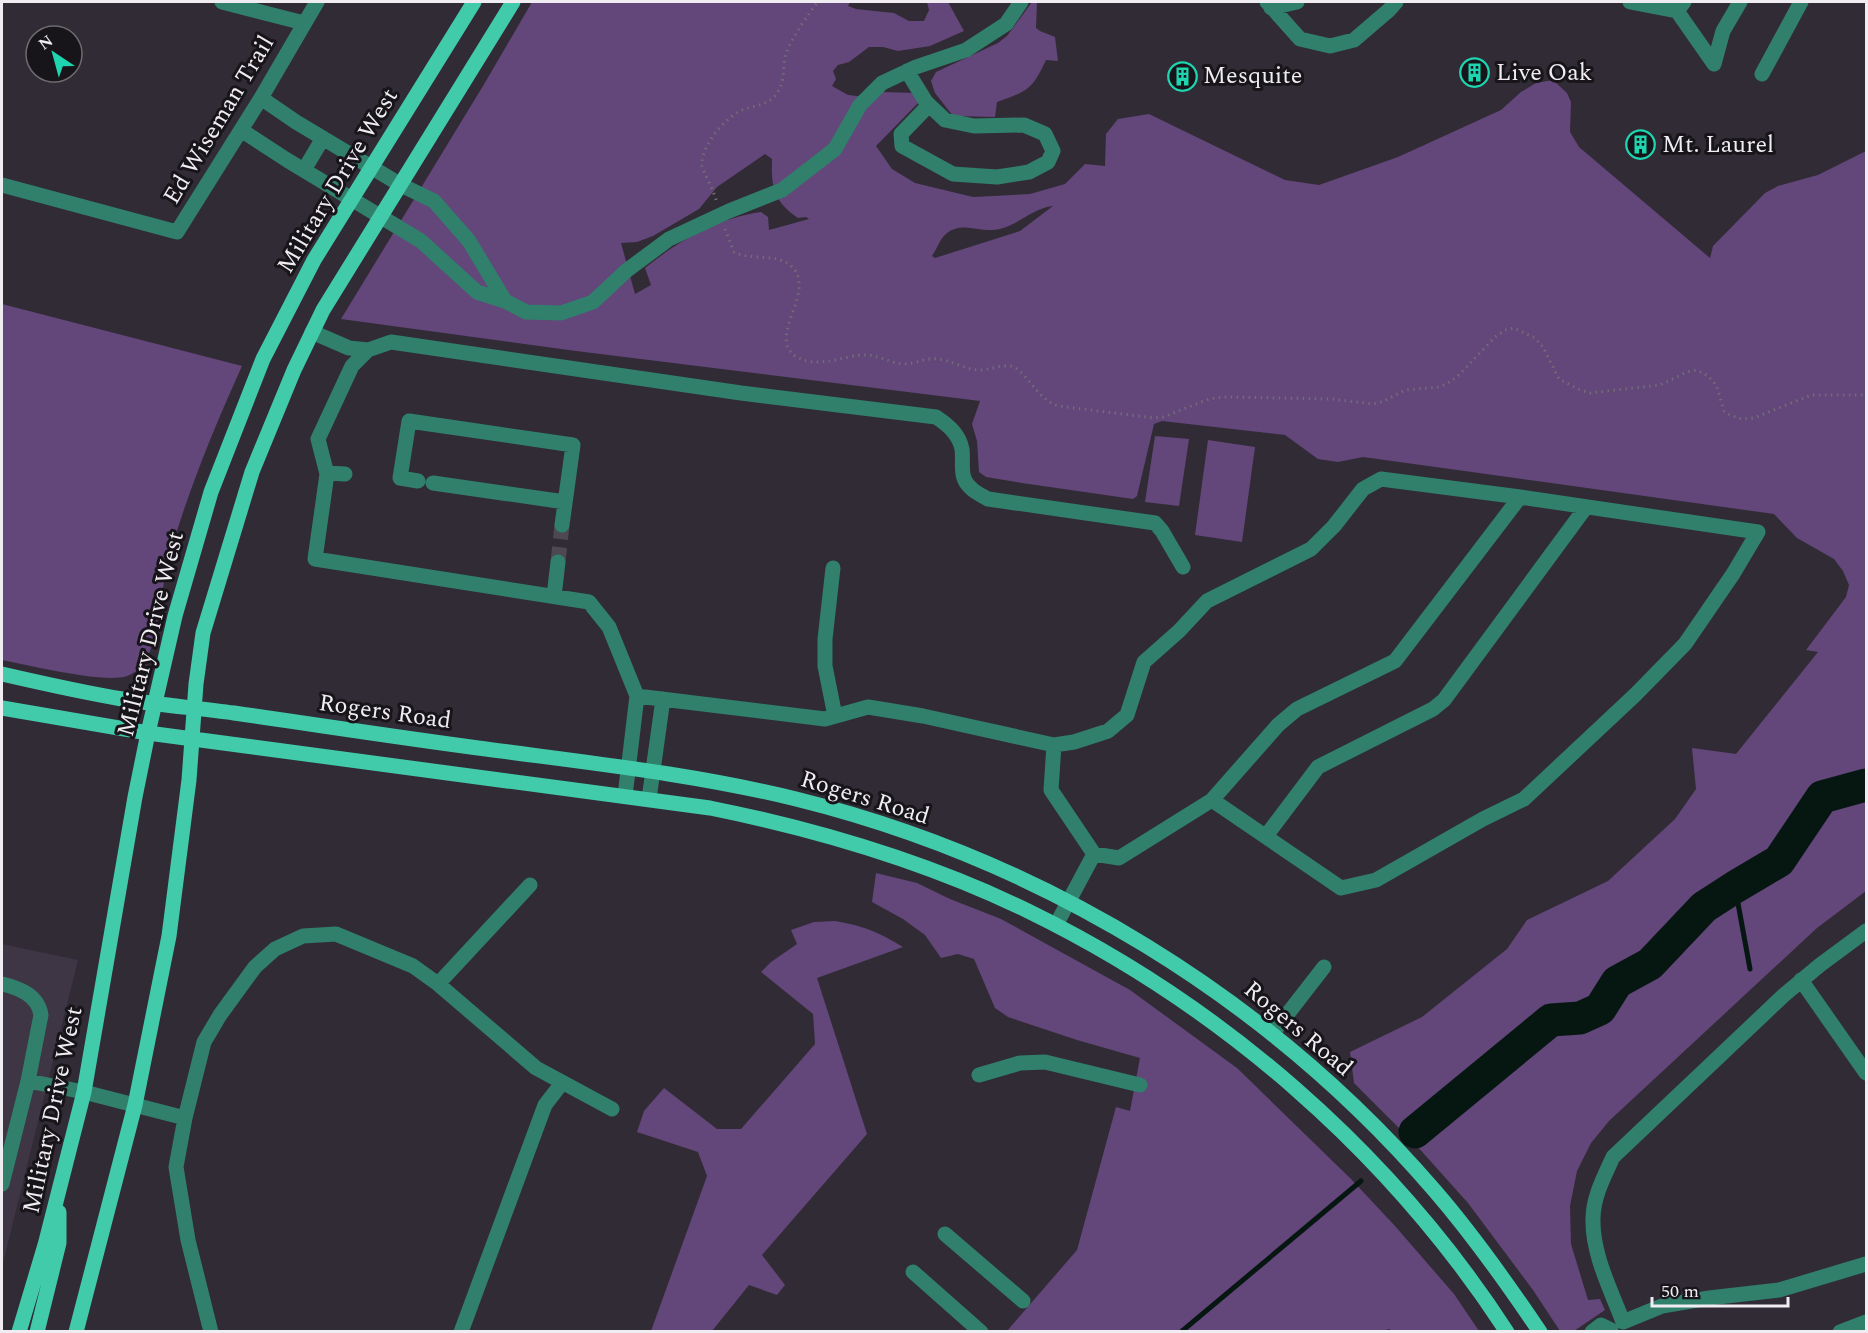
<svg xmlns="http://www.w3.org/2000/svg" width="1868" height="1333" font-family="Spectral,serif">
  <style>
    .built { fill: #3e3545 }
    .green { fill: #63467a; fill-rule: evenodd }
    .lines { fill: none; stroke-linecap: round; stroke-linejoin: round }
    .stream { stroke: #061712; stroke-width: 5 }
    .river { stroke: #061712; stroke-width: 33 }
    .minor-tunnel { stroke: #4e4852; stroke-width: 15; stroke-dasharray: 15 8; stroke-linecap: butt }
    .path { stroke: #716c76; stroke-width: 3; stroke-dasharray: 1.5 4.5; stroke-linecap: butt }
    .minor { stroke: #30806c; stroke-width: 15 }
    .major { stroke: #41cbab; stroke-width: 15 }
    .labels { text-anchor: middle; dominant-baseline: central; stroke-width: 6; stroke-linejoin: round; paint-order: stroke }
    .poi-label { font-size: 24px; fill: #efecf2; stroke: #18151a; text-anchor: start }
    .street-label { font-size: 24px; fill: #efecf2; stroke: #18151a }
  </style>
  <rect width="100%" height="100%" fill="#312b36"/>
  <path class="built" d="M2 944 78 960 2 1267Z"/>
  <path class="green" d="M532 2H850L848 6 856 9 894 13 909 21H924L929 10 927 2H948L964 31 930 46 898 51 883 47H869L849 62 838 65 833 71 836 79 832 86 848 95 874 98 883 92 916 93 920 101 876 146 892 169 915 183 973 197 1030 194 1065 184 1085 164 1105 166 1106 134 1118 119 1149 114 1285 180 1319 185 1398 157 1501 110 1521 92 1536 83 1553 80 1567 93 1571 102 1570 132 1579 147 1710 258 1713 246 1765 193 1778 186 1818 175 1866 151V891L1817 928 1609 1121 1591 1143 1577 1171 1570 1206 1571 1244 1588 1300 1600 1299 1605 1310 1574 1331H1560L1533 1290 1468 1203 1416 1145 1354 1083 1350 1052 1422 1017 1507 949 1527 920 1608 881 1675 819 1696 789 1692 748 1736 754 1818 652 1806 650 1846 597 1849 585 1843 571 1834 559 1797 538 1774 514 1363 457 1338 462 1318 459 1285 435 1162 421 1154 424 1137 496 1133 499 1022 483 986 477 979 472 977 441 972 424 980 401 576 351 341 319 483 86ZM765 154 772 159C771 188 774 201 798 218L806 217 809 219 769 230 768 217 761 212C718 218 678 241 645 268L651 285 635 294 621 243 637 242 653 236 699 209 717 187ZM1053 206 1020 231 935 258 932 256C937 249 940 238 947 233 962 222 976 231 992 230 1015 229 1031 208 1053 206Z
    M1032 2H1037L1036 28 1040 31 1055 37 1058 61 1046 60C1032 90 1028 91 997 102L995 117 953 116 935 93 931 81 936 72 998 43 1007 36Z
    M2 304 242 366C214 428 188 491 169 557 161 588 159 636 145 663 142 668 133 674 127 676 105 684 28 665 2 660Z
    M1155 436 1189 439 1179 506 1145 502Z
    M1208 440 1255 447 1242 542 1195 535Z
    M876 873 917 883 950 899 1001 919 1130 990 1237 1068 1351 1179 1395 1226 1454 1294 1479 1331 1398 1332 1388 1329 1384 1332 1007 1331 1077 1250 1116 1107 1130 1111 1140 1058 1077 1040 1008 1017 995 1008 974 959 958 954 941 958 925 935 903 919 872 902Z
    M835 921C864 926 878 932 903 947L817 978 867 1134 762 1255 785 1285 777 1295 749 1285 712 1331H651L707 1176 698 1152 637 1132 644 1111 664 1088 717 1129H741L815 1044 813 1014 761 972 771 962 797 944 791 930 814 922Z"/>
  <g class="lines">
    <path class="stream" d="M1735 887 1750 969
      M1181 1332 1361 1181"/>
    <path class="river" d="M1415 1132 1551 1020 1580 1018 1600 1009 1617 982 1650 964 1704 907 1735 887 1779 861 1822 797 1866 785"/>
    <path class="minor-tunnel" d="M558 562 562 525"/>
    <path class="path" d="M716 200C714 191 703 171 702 166 700 146 727 115 745 109 757 105 769 105 777 93 786 81 782 66 786 53 791 40 809 12 818 2
      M725 229 734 252C752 261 775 253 790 265 820 290 764 338 797 357 820 370 844 354 868 355 880 356 891 363 903 364 915 364 927 357 939 359 952 361 964 369 978 370 989 370 1000 365 1010 366 1025 368 1036 399 1058 406L1154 418 1163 417 1209 399 1226 397 1332 399 1374 404 1384 401 1405 390 1439 387 1448 383 1457 377 1495 337 1505 330 1514 328 1535 338 1543 347 1559 379 1578 389 1590 393 1660 385 1687 372 1696 370 1705 374 1713 381 1717 387 1724 411 1730 415 1741 419 1754 418 1811 395H1866"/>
    <path class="minor" d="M222 2 304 23
      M1267 2 1300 39 1330 46 1354 40 1389 10 1396 2
      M1630 2 1677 11
      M1684 2 1677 11 1714 64
      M1271 8 1297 2
      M1714 64 1723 31 1740 2
      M907 71 926 102 945 120 974 126 1024 125 1045 134 1053 151 1048 162 1029 172 997 177 953 174 902 146 901 134 929 105
      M1762 74 1801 2
      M261 98 296 122 401 185 434 201 469 241 505 301
      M241 130 287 160 421 241 477 292 505 301 526 312 561 313 593 302 626 271 669 239 729 211 782 190 835 149 860 105 882 83 916 67 966 50 1006 24 1021 2
      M304 170 323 138
      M2 185 177 232 261 98 317 2
      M312 332 349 348 368 350 352 366 318 439 327 474 315 559 589 602 609 627 637 696 825 719 868 707 923 716 1054 745 1051 790 1094 854 1056 925
      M368 350 391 342 741 393 936 417C948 425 959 434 962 449 964 464 958 478 972 489 976 493 983 496 988 499L1155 523 1162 531 1183 567
      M327 473 345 474
      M418 481 400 478 409 421 573 445 562 525
      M433 483 565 502
      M833 568 825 639V666L835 716
      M554 596 558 562
      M1054 745 1074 742 1108 731 1127 715 1144 662 1179 631 1207 601 1311 549 1334 526 1363 489 1381 479 1520 497 1758 532 1733 574 1685 644 1635 695 1524 799 1483 819 1376 880 1341 888 1212 800 1119 858 1094 854
      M625 796 637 696
      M649 799 663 699
      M1212 800 1278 725 1297 709 1395 661 1520 497
      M1266 836 1318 767 1433 709 1444 700 1586 507
      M1866 931 1820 965 1784 995 1613 1157C1604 1177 1593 1197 1593 1219 1592 1254 1611 1290 1623 1322L1662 1306 1709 1298 1779 1290 1866 1264
      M1801 980 1866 1073
      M2 984C19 988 38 995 41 1015L28 1081 2 1184
      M438 984 530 885
      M1272 1034 1324 967
      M979 1075 1020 1063 1045 1062 1140 1085
      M28 1081 84 1092 185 1118
      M945 1234 1023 1301
      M913 1272 981 1332
      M211 1332 188 1240 176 1167 185 1118 204 1042 220 1015 255 967 275 949 303 936 336 934 413 966 438 984 536 1068 612 1109
      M461 1332 545 1105 562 1083
      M1592 1332 1601 1325 1611 1330
      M1840 1332 1866 1322"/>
    <path class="major" d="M2 674C41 683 81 692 122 699 159 705 197 708 234 713 318 725 402 738 486 749 590 763 694 774 796 799 1043 860 1270 999 1435 1191 1473 1235 1507 1283 1540 1332
      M2 708 148 733 710 808C819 830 927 862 1028 911 1221 1005 1390 1152 1507 1332
      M19 1332 45 1245 84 1092 135 797 148 733 175 616 211 492 263 359 314 260 474 2
      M37 1332 59 1243V1212
      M76 1332 135 1105 169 936 189 780 196 684 203 633 252 472 294 370 323 310 513 2"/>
  </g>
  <defs>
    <symbol id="building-ring" viewBox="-11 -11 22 22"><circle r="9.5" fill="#18151a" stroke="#1fd5b0" stroke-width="1.5"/><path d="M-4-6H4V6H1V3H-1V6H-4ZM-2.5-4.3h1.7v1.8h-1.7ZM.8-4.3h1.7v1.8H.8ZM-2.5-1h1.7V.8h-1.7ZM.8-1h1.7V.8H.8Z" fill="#1fd5b0"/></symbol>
  </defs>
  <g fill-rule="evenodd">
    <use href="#building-ring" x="1458" y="56" width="33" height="33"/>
    <use href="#building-ring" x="1166" y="60" width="33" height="33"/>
    <use href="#building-ring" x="1624" y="128" width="33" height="33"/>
  </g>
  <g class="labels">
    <g class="poi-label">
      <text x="1496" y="73">Live Oak</text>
      <text x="1203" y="76">Mesquite</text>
      <text x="1662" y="145">Mt. Laurel</text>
    </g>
    <g class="street-label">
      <text transform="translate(219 120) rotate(-59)">Ed Wiseman Trail</text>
      <text transform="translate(338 181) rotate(-59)">Military Drive West</text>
      <text transform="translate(151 634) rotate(-76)">Military Drive West</text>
      <text transform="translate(385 712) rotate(8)">Rogers Road</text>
      <text transform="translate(865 798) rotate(17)">Rogers Road</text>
      <text transform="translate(1298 1029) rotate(40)">Rogers Road</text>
      <text transform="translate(53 1110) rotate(-78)">Military Drive West</text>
    </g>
  </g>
  <rect width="1868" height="1333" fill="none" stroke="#efecf2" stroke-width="6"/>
  <g transform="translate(54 54) rotate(324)"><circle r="28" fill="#18151a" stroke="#6e6b70" stroke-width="1.5"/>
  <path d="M0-4.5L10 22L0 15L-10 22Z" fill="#1fd5b0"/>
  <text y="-9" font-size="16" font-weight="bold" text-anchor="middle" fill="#efecf2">N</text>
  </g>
  <path d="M1652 1297v9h136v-9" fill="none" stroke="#efecf2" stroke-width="3"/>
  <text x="1661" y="1297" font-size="18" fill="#efecf2" stroke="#18151a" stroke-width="4.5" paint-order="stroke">50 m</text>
</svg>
